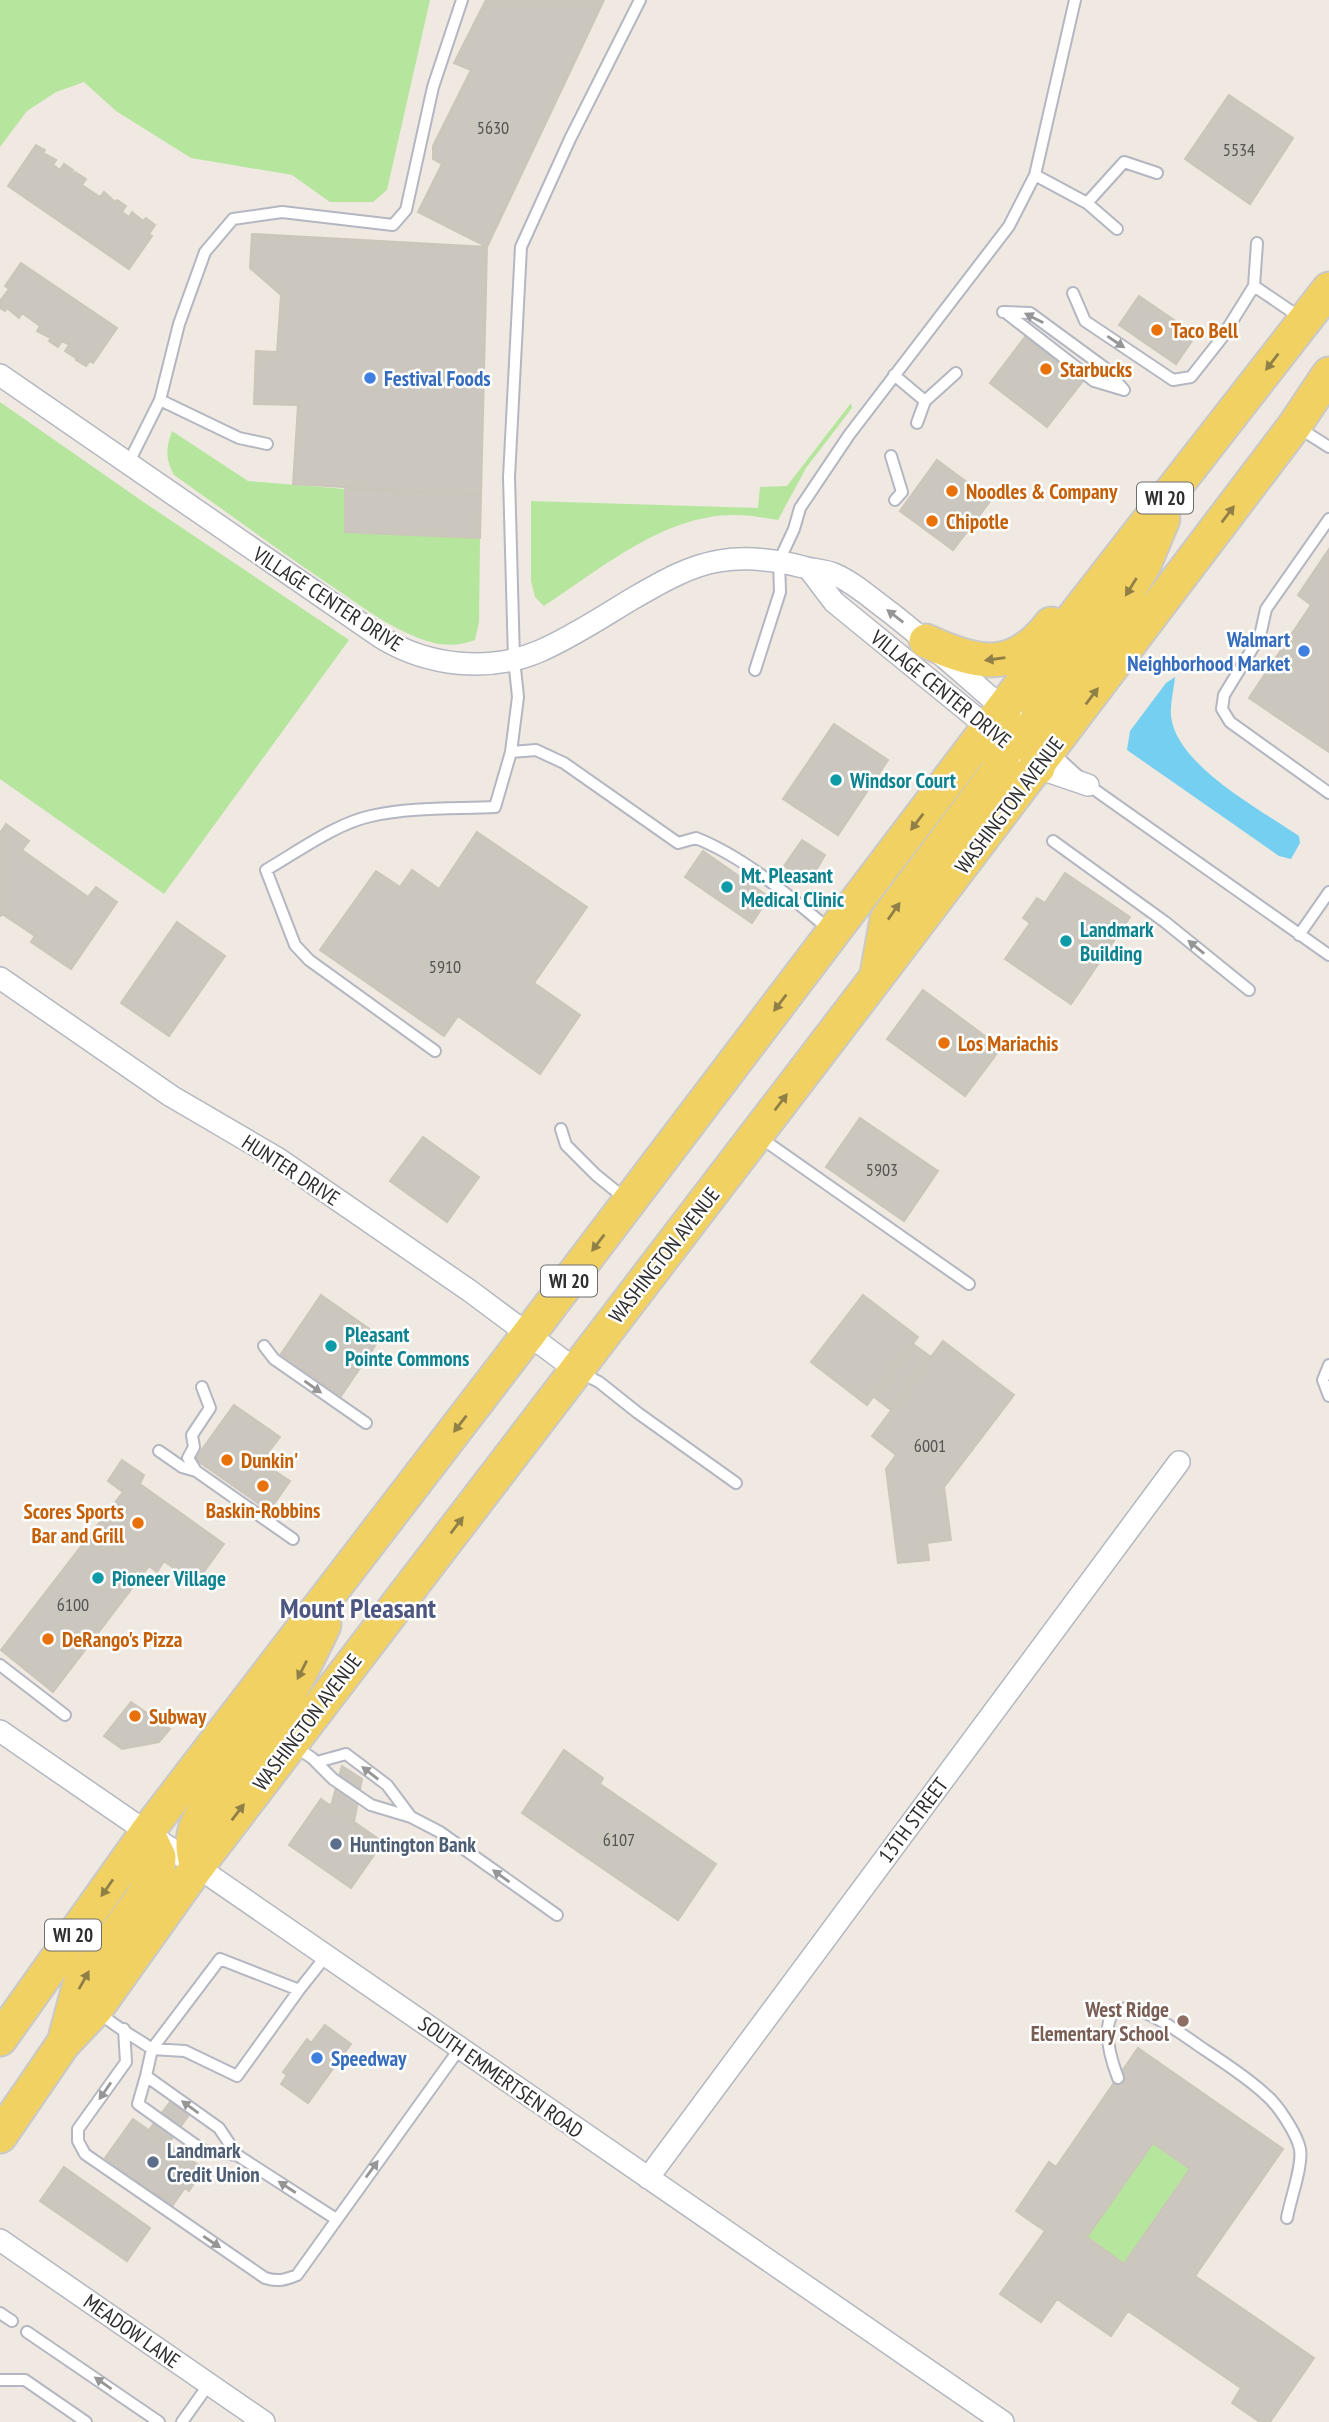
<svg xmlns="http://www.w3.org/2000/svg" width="1329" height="2422" font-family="'PT Sans Narrow',sans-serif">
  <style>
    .green { fill: #b6e59e }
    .water { fill: #75cff0 }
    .building { fill: #cbc7bf; stroke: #cbc5ba; stroke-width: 2; fill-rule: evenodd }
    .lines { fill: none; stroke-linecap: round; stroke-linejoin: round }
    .service-casing { stroke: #b4b7c1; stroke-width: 14 }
    .minor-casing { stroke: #b4b7c1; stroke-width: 24 }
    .primary-casing { stroke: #c9c9c9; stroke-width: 37 }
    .service { stroke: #fff; stroke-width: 10 }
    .minor { stroke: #fff; stroke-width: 21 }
    .primary { stroke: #f2d163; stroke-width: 33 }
    .oneway { fill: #969696 }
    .oneway2 { fill: #908048 }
    .food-dot { fill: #e8710a; stroke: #fff; stroke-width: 2.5 }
    .shop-dot { fill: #3f7fe0; stroke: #fff; stroke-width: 2.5 }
    .culture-dot { fill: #0f9aa8; stroke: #fff; stroke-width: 2.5 }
    .service-dot { fill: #5c6f8a; stroke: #fff; stroke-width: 2.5 }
    .education-dot { fill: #8d6e63; stroke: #fff; stroke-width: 2.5 }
    .labels { text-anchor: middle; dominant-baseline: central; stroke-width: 5; stroke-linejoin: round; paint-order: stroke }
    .number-label { font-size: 18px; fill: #555452 }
    .shield { fill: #fff; stroke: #6d6d6d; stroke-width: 2 }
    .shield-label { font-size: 19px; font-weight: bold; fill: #2e2e2e }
    .food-label { font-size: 21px; font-weight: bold; fill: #c56008; stroke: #fff; text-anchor: start }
    .shop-label { font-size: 21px; font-weight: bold; fill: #366cbe; stroke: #fff; text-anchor: start }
    .street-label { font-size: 21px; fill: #2e2e2e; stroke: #fff }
    .culture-label { font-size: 21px; font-weight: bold; fill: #0d838f; stroke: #fff; text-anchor: start }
    .service-label { font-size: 21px; font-weight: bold; fill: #4e5e75; stroke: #fff; text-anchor: start }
    .education-label { font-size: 21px; font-weight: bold; fill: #785e54; stroke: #fff; text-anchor: end }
    .district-label { font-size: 28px; font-weight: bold; fill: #4d5680; stroke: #fff }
  </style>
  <rect width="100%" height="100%" fill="#efe9e1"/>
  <path class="green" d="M0 0H430L387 190 373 202H330L292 175 191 158 116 111 84 82 56 92 27 111 0 147Z
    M0 402 142 501 349 640 164 894 0 779Z
    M851 403 852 408 806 468 778 520C764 518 750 515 736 515 664 514 601 569 544 606L535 597 531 581V501L758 508 760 487 787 486Z
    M172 431 248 481 345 489V532L480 538 479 622 475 640C462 645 448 646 434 643 397 633 367 610 336 589 281 552 228 513 174 475 165 458 166 448 172 431Z
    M1153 2143 1190 2169 1124 2264 1087 2237Z"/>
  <path class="water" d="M1175 677C1174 689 1170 704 1171 716 1176 765 1261 810 1299 836L1300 843 1291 859 1279 856 1127 750 1130 731 1166 683Z"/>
  <path class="building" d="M486 0H604L487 247 418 212 442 164 433 159V146L471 70 454 63Z
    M1229 95 1293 138 1250 204 1185 159Z
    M36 145 45 150 43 153 56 160 53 165 60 170 64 164 73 170 71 173 73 174 75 172 86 179 82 185 100 197 104 192 115 202 117 200 126 206 122 212 129 217 132 212 143 221 146 218 155 225 149 234 152 236 129 269 8 186Z
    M252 234 487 247 481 495 293 484 298 405 254 404 256 351 277 352 281 295 250 268Z
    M21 263 117 328 93 363 90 361 86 366 76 360 78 357 76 358 65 351 69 345 62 341 58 347 49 341 51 338 37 331 40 326 22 313 19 318 7 308 5 311 0 308V301L9 289 5 286Z
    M1139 296 1196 335 1176 364 1119 325Z
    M1025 337 1083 381 1047 427 990 383Z
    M937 460 991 500 953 550 900 511Z
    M345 489 481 495 480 538 345 532Z
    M1329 549V752L1249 698 1311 605 1298 595Z
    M834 724 888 760 838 835 783 799Z
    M6 824 29 841 22 850 88 897 96 887 117 902 71 969 31 942 35 936 2 914 0 916V833Z
    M477 832 587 907 534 983 580 1015 540 1074 458 1016 444 1036 320 950 376 871 400 887 412 870 439 889Z
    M802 840 825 855 815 872 810 869 803 879 784 866Z
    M703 851 769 897 752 923 685 877Z
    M1065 873 1130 917 1071 1004 1005 959 1030 923 1023 918 1037 898 1045 903Z
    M177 922 225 956 169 1036 121 1003Z
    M923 990 1001 1048 965 1096 887 1039Z
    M860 1118 938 1171 904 1221 826 1167Z
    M423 1137 479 1177 447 1222 390 1181Z
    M321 1295 381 1337 341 1396 281 1354Z
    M863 1295 918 1337 867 1405 811 1362Z
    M943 1341 1014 1395 944 1487 951 1540 927 1543 929 1560 898 1563 886 1469 896 1455 872 1436Z
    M913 1344 931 1357 891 1410 873 1396Z
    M234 1405 280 1437 261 1462 290 1481 269 1511 195 1459Z
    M122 1460 144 1475 140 1484 224 1544 195 1584 164 1561 157 1572 149 1566 53 1692 1 1650 123 1492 108 1481Z
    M131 1702 170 1729 159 1742 122 1749 104 1736Z
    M564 1750 603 1778 600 1784 716 1864 678 1920 522 1813Z
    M342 1766 362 1779 354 1822 331 1806Z
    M321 1799 383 1842 351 1888 289 1845Z
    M325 2025 351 2044 308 2103 281 2084 287 2075 283 2072 307 2039 311 2043Z
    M1138 2048 1283 2149 1195 2276 1314 2358 1270 2422H1260L1232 2403 1241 2388 1128 2311 1111 2336 1057 2299 1041 2322 1000 2294 1045 2231 1016 2211 1049 2162 1056 2167ZM1153 2143 1190 2169 1124 2264 1087 2237Z
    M170 2102 189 2115 168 2144 149 2130Z
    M133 2119 201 2167 194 2177 197 2179 189 2191 185 2188 172 2206 105 2158Z
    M64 2167 150 2228 127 2261 40 2201Z"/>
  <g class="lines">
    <defs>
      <path id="service" d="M1035 175 1087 203 1117 229
        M1087 203 1124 162 1157 173
        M1254 286 1301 318
        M1073 293 1085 321 1173 380 1191 377 1221 339 1254 286 1257 243
        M1003 312 1030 313 1105 368 1124 390
        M1005 312 1094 381 1124 390
        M894 375 925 401
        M160 400 239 438 267 444
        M917 423 925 401 956 373
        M1299 428 1329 447
        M891 456 902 492 895 500
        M128 464 160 400 179 324 205 252 233 219 282 212 393 225 406 210 433 87 462 0
        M1329 519 1266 609 1260 636 1224 695 1222 709 1230 722 1329 793
        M755 670 780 592 779 561 794 529 800 508 849 435 1009 226 1035 175 1075 0
        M511 752 536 750 564 763 678 843 696 838C744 857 791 897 831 931
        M1052 752 1088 785 1329 955
        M1053 841 1165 922 1249 990
        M1299 935 1329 892
        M435 1051 309 960 295 945 266 870C297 852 337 823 371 816 411 807 454 809 495 807L511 752 518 697 514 659 509 477 521 247 570 139 640 0
        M561 1129 566 1145 596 1175 627 1200
        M758 1136 969 1284
        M264 1346 274 1359 366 1423
        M1329 1365 1323 1380 1329 1396
        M581 1373 599 1382 638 1413 736 1483
        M202 1387 210 1408 192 1435 194 1447 188 1458 196 1471 293 1539
        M159 1451 182 1467 196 1471
        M0 1665 65 1715
        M294 1746 312 1758 333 1779 371 1805 411 1817 440 1832 557 1915
        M317 1762 346 1754 387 1785 411 1817
        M299 1990 237 2076 185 2051 152 2049 146 2076 219 2128 237 2155 336 2219
        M98 2011C114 2027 134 2036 152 2049L220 1959 299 1990 326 1956
        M124 2029 126 2062 78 2129V2141L85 2154 265 2278C278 2282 285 2280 297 2275L460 2048
        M146 2076 138 2104 204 2151 237 2155
        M1118 2078C1104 2041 1095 1986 1156 2018 1173 2027 1189 2039 1205 2050 1226 2064 1248 2078 1266 2095 1278 2105 1297 2134 1300 2149 1303 2166 1290 2200 1287 2218
        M0 2313 12 2321
        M27 2332 159 2422
        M0 2380H25L86 2422
        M182 2422 209 2384"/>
      <path id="minor" d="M0 375 382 638C428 666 489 673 540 651 572 637 602 617 632 599 660 583 688 566 719 561 748 556 776 560 803 567 813 570 825 570 834 574 855 583 873 600 891 613 933 646 972 682 1012 716
        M809 569 834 602 996 734
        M1029 761 1038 768 1088 785
        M0 978 171 1096 277 1158 470 1291 576 1370
        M0 1731 1003 2422
        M648 2178 1179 1462
        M0 2240 264 2422"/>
      <path id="primary" d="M926 641C977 664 1013 674 1051 624
        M1038 768 1033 734 1039 712 1116 611 1144 565 1163 519
        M877 974 887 919 997 772 1008 743 1003 708
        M197 1867C191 1848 191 1832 202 1815 221 1783 249 1755 270 1724 291 1693 308 1659 324 1625
        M0 2039 147 1832 528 1335 1003 708 1329 289
        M65 2039 80 1983 140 1901 158 1870 159 1857 147 1832
        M0 2136 63 2044 96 2009 197 1867C563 1386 932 908 1295 425L1329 374"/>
    </defs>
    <use href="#service" class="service-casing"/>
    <use href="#minor" class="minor-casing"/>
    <use href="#primary" class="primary-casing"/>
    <use href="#service" class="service"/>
    <use href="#minor" class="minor"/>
    <use href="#primary" class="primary"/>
  </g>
  <defs><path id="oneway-solid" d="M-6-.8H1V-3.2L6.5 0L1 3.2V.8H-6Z" transform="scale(1.75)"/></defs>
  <g class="oneway">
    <use href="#oneway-solid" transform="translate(1034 318) rotate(-153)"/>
    <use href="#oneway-solid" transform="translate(1116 342) rotate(34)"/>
    <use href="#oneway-solid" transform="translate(895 616) rotate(-142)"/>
    <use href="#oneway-solid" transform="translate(1196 947) rotate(-141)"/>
    <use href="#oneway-solid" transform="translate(313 1387) rotate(35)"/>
    <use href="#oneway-solid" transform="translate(370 1773) rotate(-142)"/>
    <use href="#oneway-solid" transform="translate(501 1876) rotate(-144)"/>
    <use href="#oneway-solid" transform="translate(105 2091) rotate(125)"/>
    <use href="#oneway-solid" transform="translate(190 2107) rotate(-144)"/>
    <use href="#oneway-solid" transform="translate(372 2169) rotate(-54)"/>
    <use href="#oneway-solid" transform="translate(287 2187) rotate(-147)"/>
    <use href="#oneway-solid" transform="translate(212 2242) rotate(34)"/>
    <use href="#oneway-solid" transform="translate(103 2383) rotate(-145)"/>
  </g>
  <g class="oneway2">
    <use href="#oneway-solid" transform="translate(1272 362) rotate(128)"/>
    <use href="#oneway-solid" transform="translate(1228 514) rotate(-53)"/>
    <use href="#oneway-solid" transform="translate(1131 587) rotate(122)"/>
    <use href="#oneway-solid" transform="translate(995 659) rotate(172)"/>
    <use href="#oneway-solid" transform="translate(1092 696) rotate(-53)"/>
    <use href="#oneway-solid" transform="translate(917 822) rotate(127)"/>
    <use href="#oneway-solid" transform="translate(894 911) rotate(-55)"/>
    <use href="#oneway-solid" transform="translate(780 1003) rotate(127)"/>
    <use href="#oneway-solid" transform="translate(781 1102) rotate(-53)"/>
    <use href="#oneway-solid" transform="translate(598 1243) rotate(127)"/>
    <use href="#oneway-solid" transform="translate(460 1424) rotate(128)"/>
    <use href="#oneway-solid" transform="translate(457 1525) rotate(-53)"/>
    <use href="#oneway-solid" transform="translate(302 1670) rotate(117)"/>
    <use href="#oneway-solid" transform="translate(238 1812) rotate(-53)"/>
    <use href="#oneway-solid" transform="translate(107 1888) rotate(125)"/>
    <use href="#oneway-solid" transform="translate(84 1980) rotate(-61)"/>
  </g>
  <g class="food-dot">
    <circle cx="1157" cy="330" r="7"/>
    <circle cx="1046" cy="369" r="7"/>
    <circle cx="952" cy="491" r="7"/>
    <circle cx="932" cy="521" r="7"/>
    <circle cx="944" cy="1043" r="7"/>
    <circle cx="227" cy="1460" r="7"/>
    <circle cx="263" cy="1486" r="7"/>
    <circle cx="138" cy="1523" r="7"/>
    <circle cx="48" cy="1639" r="7"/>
    <circle cx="135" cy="1716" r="7"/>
  </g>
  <g class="shop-dot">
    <circle cx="370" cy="378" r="7"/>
    <circle cx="1304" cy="651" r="7"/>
    <circle cx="317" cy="2058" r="7"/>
  </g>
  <g class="culture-dot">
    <circle cx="836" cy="780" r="7"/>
    <circle cx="727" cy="887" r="7"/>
    <circle cx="1066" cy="941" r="7"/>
    <circle cx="331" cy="1346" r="7"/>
    <circle cx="98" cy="1578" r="7"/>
  </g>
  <g class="service-dot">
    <circle cx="336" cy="1844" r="7"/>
    <circle cx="153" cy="2162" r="7"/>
  </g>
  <circle class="education-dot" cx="1183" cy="2021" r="7"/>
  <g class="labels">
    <g class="number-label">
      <text x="493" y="127">5630</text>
      <text x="1239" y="149">5534</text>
      <text x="445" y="966">5910</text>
      <text x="882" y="1169">5903</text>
      <text x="930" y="1445">6001</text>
      <text x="73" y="1604">6100</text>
      <text x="619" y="1839">6107</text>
    </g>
    <g class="shield">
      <rect x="1137" y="482.5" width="56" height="31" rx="5"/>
      <rect x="541" y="1265.5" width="56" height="31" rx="5"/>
      <rect x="45" y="1919.5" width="56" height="31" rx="5"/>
    </g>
    <g class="shield-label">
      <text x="1165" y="498">WI 20</text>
      <text x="569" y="1281">WI 20</text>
      <text x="73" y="1935">WI 20</text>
    </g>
    <g class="food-label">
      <text x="1171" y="330">Taco Bell</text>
      <text x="1060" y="369">Starbucks</text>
      <text x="966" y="491">Noodles &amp; Company</text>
      <text x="946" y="521">Chipotle</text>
      <text x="958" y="1043">Los Mariachis</text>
      <text x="241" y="1460">Dunkin'</text>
      <text x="263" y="1510" text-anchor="middle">Baskin-Robbins</text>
      <text x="124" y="1511" text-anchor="end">Scores Sports<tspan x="124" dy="24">Bar and Grill</tspan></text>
      <text x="62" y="1639">DeRango's Pizza</text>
      <text x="149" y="1716">Subway</text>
    </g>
    <g class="shop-label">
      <text x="384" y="378">Festival Foods</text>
      <text x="1290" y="639" text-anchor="end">Walmart<tspan x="1290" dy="24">Neighborhood Market</tspan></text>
      <text x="331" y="2058">Speedway</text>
    </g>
    <g class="street-label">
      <text transform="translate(328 599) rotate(33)">VILLAGE CENTER DRIVE</text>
      <text transform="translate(941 689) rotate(39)">VILLAGE CENTER DRIVE</text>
      <text transform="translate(1009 805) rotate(-53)">WASHINGTON AVENUE</text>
      <text transform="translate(291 1170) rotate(33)">HUNTER DRIVE</text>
      <text transform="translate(664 1255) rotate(-52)">WASHINGTON AVENUE</text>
      <text transform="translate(307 1722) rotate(-53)">WASHINGTON AVENUE</text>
      <text transform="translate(913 1820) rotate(-53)">13TH STREET</text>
      <text transform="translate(501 2077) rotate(35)">SOUTH EMMERTSEN ROAD</text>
      <text transform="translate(132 2331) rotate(35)">MEADOW LANE</text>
    </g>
    <g class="culture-label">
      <text x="850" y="780">Windsor Court</text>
      <text x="741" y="875">Mt. Pleasant<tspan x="741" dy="24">Medical Clinic</tspan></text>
      <text x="1080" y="929">Landmark<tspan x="1080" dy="24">Building</tspan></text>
      <text x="345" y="1334">Pleasant<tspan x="345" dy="24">Pointe Commons</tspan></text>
      <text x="112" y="1578">Pioneer Village</text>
    </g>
    <g class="service-label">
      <text x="350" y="1844">Huntington Bank</text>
      <text x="167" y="2150">Landmark<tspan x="167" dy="24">Credit Union</tspan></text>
    </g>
    <g class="education-label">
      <text x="1169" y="2009">West Ridge<tspan x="1169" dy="24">Elementary School</tspan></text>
    </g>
    <g class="district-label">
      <text x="358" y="1607">Mount Pleasant</text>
    </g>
  </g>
</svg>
